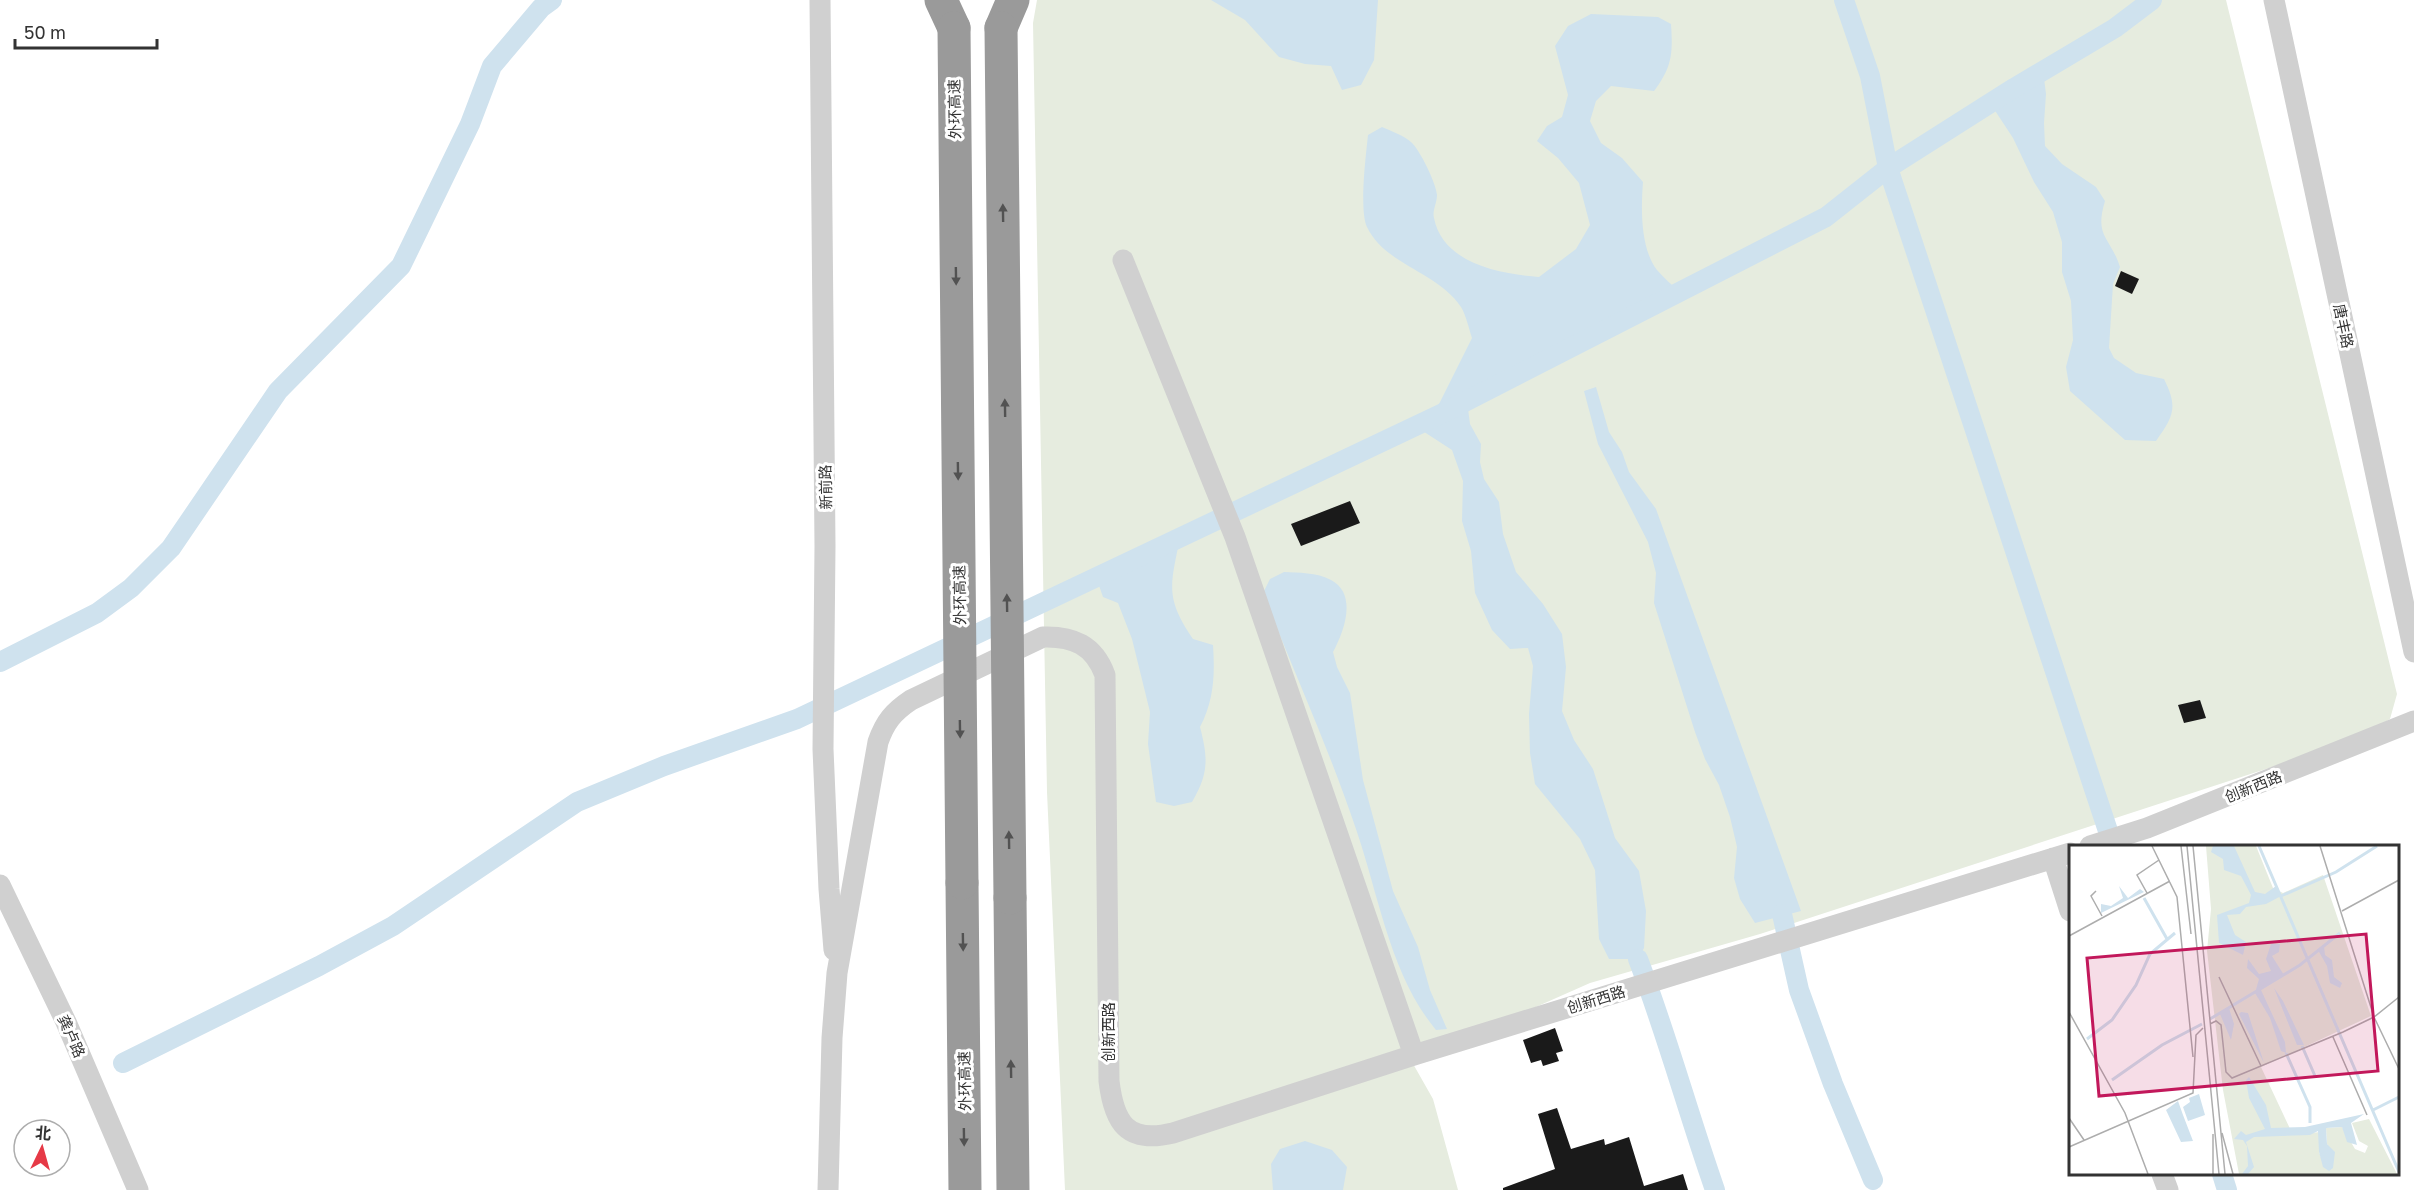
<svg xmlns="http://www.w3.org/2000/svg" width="2414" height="1190" font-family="'Golos Text','Noto Sans SC',sans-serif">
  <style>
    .green { fill: #e6ecdf }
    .water { fill: #cfe2ee }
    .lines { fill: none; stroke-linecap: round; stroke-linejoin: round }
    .canal { stroke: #cfe2ee; stroke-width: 20 }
    .building { fill: #1a1a1a }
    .minor { stroke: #d0d0d0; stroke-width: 21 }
    .motorway { stroke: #9a9a9a; stroke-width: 33 }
    .motorway-bridge { stroke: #9a9a9a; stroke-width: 33 }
    .oneway { fill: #525252 }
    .labels { text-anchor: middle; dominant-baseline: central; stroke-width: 6; stroke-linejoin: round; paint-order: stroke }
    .street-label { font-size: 15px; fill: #333; stroke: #fff }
    .inset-river { fill: none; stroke: #cfe2ee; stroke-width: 3 }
    .inset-road { fill: none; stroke: #adadad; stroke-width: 1.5 }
    .view { fill: #c2185b; fill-opacity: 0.15; stroke: #c2185b; stroke-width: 3 }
    .inset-edge { fill: none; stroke: #333; stroke-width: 3 }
  </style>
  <rect width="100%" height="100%" fill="#fff"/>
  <path class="green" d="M1037 0H2226L2397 694 2390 719 2361 736 2318 752 1760 934 1590 983 1412 1062 1433 1099 1458 1190H1065L1047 792 1033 23Z"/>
  <path class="water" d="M1187 0H1378L1374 60 1361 85 1342 90 1331 66 1305 64 1279 57 1245 20 1211 0Z
    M1591 14 1658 17 1671 24C1673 54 1672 67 1654 91L1611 86 1596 101 1590 121 1601 143 1622 158 1643 182C1641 208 1640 248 1657 270 1664 278 1673 286 1681 293L1467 401 1470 424 1481 444 1480 462 1484 479 1499 502 1503 534 1516 572 1543 604 1562 634 1566 667 1562 711 1574 740 1593 769 1615 838 1639 871 1646 911 1644 948 1638 959H1609L1599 939 1595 870 1580 839 1535 784 1530 753 1529 714 1533 666 1528 648 1510 649 1492 630 1475 593 1471 551 1462 521 1463 481 1452 450 1415 426 1432 418 1472 338C1469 329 1466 315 1461 307 1438 272 1385 265 1367 227 1359 210 1366 155 1368 135L1382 127C1391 131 1403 135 1411 142 1420 150 1436 183 1437 195 1437 203 1432 211 1434 218 1443 264 1501 274 1539 277L1576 249 1590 225 1579 183 1558 158 1537 141 1547 126 1562 117 1568 95 1555 46 1568 26Z
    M2043 70 2046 94 2044 123 2045 146 2062 164 2096 187 2105 201C2094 237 2110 236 2120 267L2113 284 2109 348 2114 358 2136 373 2164 379C2178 407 2174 416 2156 441L2125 440 2070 391 2066 367 2073 340 2071 301 2062 272V242L2053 212 2034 182 2013 138 1990 103Z
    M1596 387 1609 432 1622 452 1629 472 1656 509 1801 911 1755 923 1740 899 1734 878 1737 847 1730 817 1719 785 1705 759 1695 732 1654 603 1656 573 1648 542 1598 444 1584 391Z
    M1180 537C1171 585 1164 596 1193 639L1213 645C1215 675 1214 700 1200 727 1208 758 1209 773 1192 802L1174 806 1156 802 1148 744 1150 712 1132 639 1118 603 1103 597 1096 577Z
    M1284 572C1298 573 1317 572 1331 580 1358 594 1344 632 1333 652L1337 667 1350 693 1363 780 1393 891 1418 947 1430 990 1447 1029 1436 1030C1391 976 1379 897 1357 832 1330 751 1294 672 1263 593L1270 579Z
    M1305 1141 1332 1150 1347 1167 1343 1190H1273L1271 1164 1280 1149Z"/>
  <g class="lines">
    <path class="canal" d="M1844 0 1870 76 1888 168 2113 846
      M0 662 97 613 131 588 171 548 278 391 401 266 470 124 492 66 541 8 552 0
      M1782 914 1799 990 1833 1084 1873 1180
      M1638 959C1667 1035 1688 1113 1715 1190
      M123 1063 319 966 393 926 577 802 664 766 797 719 1443 413 1826 217 1888 168 2014 88 2115 28 2152 0
      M2222 1174 2227 1190"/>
  </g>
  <path class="building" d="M2121 271 2139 279 2132 294 2115 286Z
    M1350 501 1360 523 1301 546 1291 524Z
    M2200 700 2206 718 2184 723 2178 705Z
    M1555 1028 1563 1051 1556 1053 1559 1061 1543 1066 1541 1060 1531 1063 1523 1040Z
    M1557 1108 1571 1149 1604 1139 1605 1145 1629 1137 1644 1186 1683 1174 1688 1190H1503V1188L1555 1169 1538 1114Z"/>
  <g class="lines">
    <path class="minor" d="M820 0 825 546 823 749 829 889 834 950
      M2274 0 2414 652
      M1123 260 1235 537 1414 1055
      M2090 846 2147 828 2414 721
      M2053 858 2070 911
      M0 885 66 1022 138 1190
      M2162 1174 2168 1190
      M828 1190 832 1038 837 973 878 742C885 722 893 712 911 700L1043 637C1073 636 1094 645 1105 675L1109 1081C1114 1123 1127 1144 1173 1133L1414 1055 2070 853"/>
    <path class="motorway" d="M941 0 954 28
      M1001 28 1013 0
      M962 883 965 1190
      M1010 898 1013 1190"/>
    <path class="motorway-bridge" d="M954 28 962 883
      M1001 28 1010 898"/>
  </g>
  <defs><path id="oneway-solid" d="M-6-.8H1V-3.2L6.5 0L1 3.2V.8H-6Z" transform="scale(1.5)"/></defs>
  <g class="oneway">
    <use href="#oneway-solid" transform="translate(1003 213) rotate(-91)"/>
    <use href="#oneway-solid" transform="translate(956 276) rotate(89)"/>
    <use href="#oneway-solid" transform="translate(1005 408) rotate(-91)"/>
    <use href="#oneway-solid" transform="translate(958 471) rotate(89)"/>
    <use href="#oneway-solid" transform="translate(1007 603) rotate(-91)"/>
    <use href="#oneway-solid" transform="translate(960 729) rotate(89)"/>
    <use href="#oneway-solid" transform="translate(1009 840) rotate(-91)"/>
    <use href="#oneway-solid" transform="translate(963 942) rotate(89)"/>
    <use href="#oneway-solid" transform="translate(1011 1069) rotate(-91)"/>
    <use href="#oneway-solid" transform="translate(964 1137) rotate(89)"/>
  </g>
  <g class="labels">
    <g class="street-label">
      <text transform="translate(954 109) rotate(-91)">外环高速</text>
      <text transform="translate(2344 326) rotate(78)">唐丰路</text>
      <text transform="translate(825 487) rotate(-91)">新前路</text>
      <text transform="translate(959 595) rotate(-91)">外环高速</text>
      <text transform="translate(2253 786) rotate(-22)">创新西路</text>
      <text transform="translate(1596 999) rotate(-17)">创新西路</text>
      <text transform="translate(1108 1032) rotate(-90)">创新西路</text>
      <text transform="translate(72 1036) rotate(66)">龚卢路</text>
      <text transform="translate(964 1081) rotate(-91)">外环高速</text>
    </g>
  </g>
  <g transform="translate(2069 845)">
    <rect width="330" height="330" fill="#fff"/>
    <path d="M137 1H187L204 43 214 48 254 30 302 171 192 222 224 290 251 287 250 307 254 318 265 311 258 299 257 283 273 282 286 304 296 308 299 301 290 296 283 278 300 274 328 329H170L154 245 138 106 142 64Z" fill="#e6ecdf"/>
    <path d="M144 1H165L186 47 196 49 207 41 212 51 197 59 177 62 171 69 158 70 166 90 177 97 174 110 150 98 148 70 180 58 182 50 172 31 155 25 154 14 142 7ZM50 41 59 53 71 44 75 47 32 68V59L42 61 54 53ZM202 99H211L210 107 203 111 215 130 192 145 216 197 217 208 212 206 201 173 186 148 190 134 178 123 179 114 190 129 202 126 197 114ZM255 101 256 110 263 115 265 132 273 138 271 143 261 138 258 121 249 105ZM205 143 214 156 235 200H228ZM160 163 165 179 162 195 151 169ZM172 167 179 168 195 218 170 169ZM180 232 197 260 202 283 236 282 295 269 282 278 288 300 278 297 273 282 257 283 258 299 266 307 264 323 260 326 254 322 250 307 249 286 241 290 185 292 177 297 185 322 179 329H173L179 321 178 301 174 295 165 294 172 286 177 290 196 284 180 253 177 235ZM130 249 136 270 119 276 114 262 121 257 120 253ZM109 256 114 270 124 296 112 297 97 265Z" fill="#cfe2ee"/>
    <path class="inset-river" d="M190 1 330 327M212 51 267 27 308 1M75 53 98 94M141 174 231 120 271 88M18 194 43 175 67 140 81 109 106 88M233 201 246 231M217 208 241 262V278M43 235 93 200 133 179M304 265 330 252"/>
    <path class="inset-road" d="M83 1 108 52 124 212M112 1 122 89M118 1 150 329M124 1 156 329M251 1 305 172 330 224M27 46 22 51 33 71M78 48 68 30 90 15M273 66 330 35M0 91 101 36M150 132 192 221M0 167 56 268 79 329M141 179 147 176 152 180 157 227 163 233 274 187 305 172 330 152M264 192 298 270M0 273 15 295M153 288 164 329M0 302 124 248 127 190 134 183M144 329V289"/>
    <path class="view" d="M297 89 309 226 30 251 18 113Z"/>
    <rect width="330" height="330" class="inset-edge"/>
  </g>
  <g transform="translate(42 1148) rotate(5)"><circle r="28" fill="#ffffff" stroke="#adadad" stroke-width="1.5"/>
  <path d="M0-4.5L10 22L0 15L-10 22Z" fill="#e63946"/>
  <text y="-9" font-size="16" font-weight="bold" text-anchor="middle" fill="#333333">北</text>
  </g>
  <path d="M15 39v9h142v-9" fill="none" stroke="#333333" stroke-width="3"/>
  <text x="24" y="39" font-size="18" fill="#333333" stroke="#ffffff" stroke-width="4.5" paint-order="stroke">50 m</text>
</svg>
